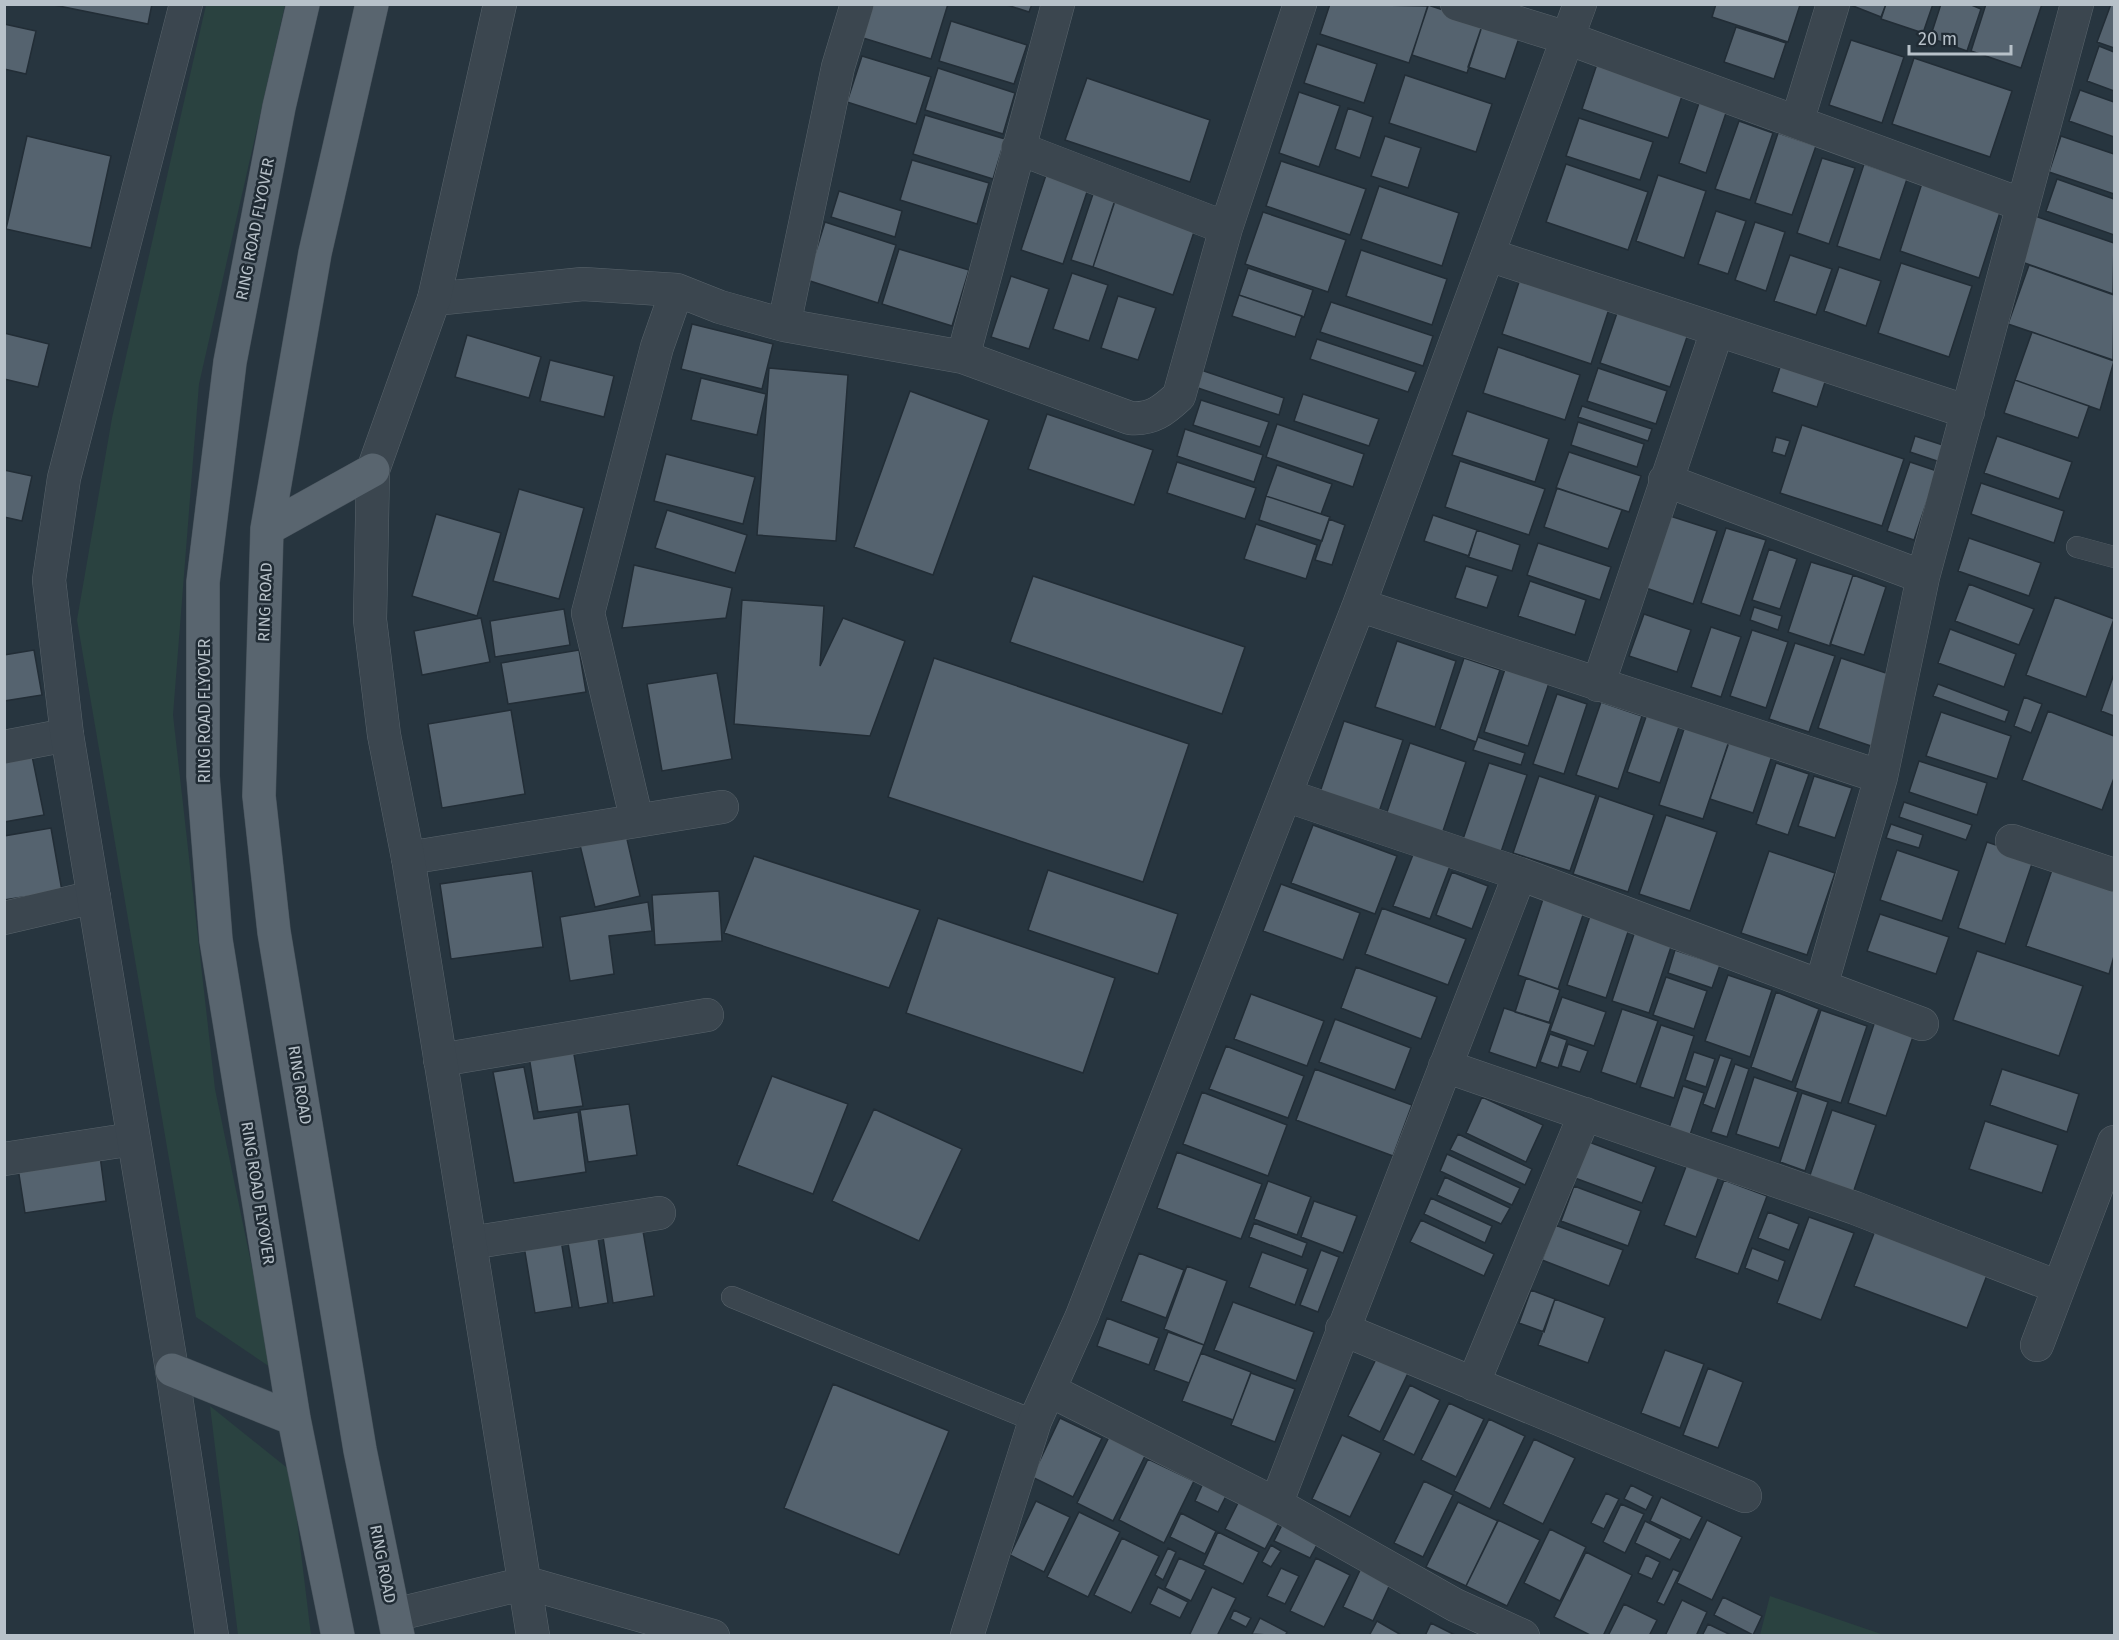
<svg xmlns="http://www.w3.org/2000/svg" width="2119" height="1640" font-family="'Fira Sans',sans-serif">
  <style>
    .green { fill: #2a4240 }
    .building { fill: #55636f; stroke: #222d36; stroke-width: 1.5 }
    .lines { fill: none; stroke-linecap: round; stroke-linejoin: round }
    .service-casing { stroke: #59646c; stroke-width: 22 }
    .minor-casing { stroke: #59646c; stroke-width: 34 }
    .tertiary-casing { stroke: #59646c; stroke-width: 34 }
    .primary-casing { stroke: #47525b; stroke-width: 34 }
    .service { stroke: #3b464f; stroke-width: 21 }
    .minor { stroke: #3b464f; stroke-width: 33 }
    .tertiary { stroke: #3b464f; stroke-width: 33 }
    .primary { stroke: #59656f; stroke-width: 33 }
    .labels { text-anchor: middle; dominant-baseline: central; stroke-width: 5; stroke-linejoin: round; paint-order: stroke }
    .street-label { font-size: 16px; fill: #b7c1c9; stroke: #202b34 }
  </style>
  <rect width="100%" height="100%" fill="#27353f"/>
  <path class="green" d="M206 5H285L199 384 173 715 215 1089 273 1369 196 1317 77 620 112 418Z
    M210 1406 291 1471 311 1635H238Z
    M1770 1596 1884 1635H1760Z"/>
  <path class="building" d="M49 4H152L148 24Z
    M870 4H948L931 59 860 37Z
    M1004 4H1032L1029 12Z
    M1330 4 1428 6 1409 63 1320 34Z
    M1716 4H1797L1800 5 1788 42 1712 17Z
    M1848 4H1886L1881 17Z
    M1886 4H1933L1923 33 1881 19Z
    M1941 4H1969L1981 9 1967 51 1930 38Z
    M1986 4H2042L2021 68 1971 51Z
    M2111 4H2114V48L2097 42Z
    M1428 5 1483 23 1467 73 1412 55Z
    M951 21 1027 45 1014 84 939 61Z
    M1483 23 1520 35 1505 79 1468 67Z
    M4 24 36 31 26 74 4 69Z
    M1736 27 1786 43 1774 79 1724 62Z
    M1851 40 1904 57 1882 123 1829 105Z
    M1317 44 1377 64 1364 103 1304 83Z
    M2099 46 2114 52V91L2087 81Z
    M862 56 931 77 916 124 847 102Z
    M1914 58 2012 91 1990 157 1892 124Z
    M1598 61 1684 90 1668 138 1582 109Z
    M938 68 1015 93 1003 134 925 110Z
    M1405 75 1492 104 1476 152 1389 123Z
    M1087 78 1210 120 1190 182 1065 140Z
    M2080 90 2114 102V137L2069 121Z
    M1299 92 1340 106 1319 167 1279 153Z
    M1700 100 1727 110 1706 173 1679 163Z
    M1348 108 1373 117 1360 158 1335 149Z
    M925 115 1005 139 993 179 913 154Z
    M1579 118 1653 142 1640 180 1566 156Z
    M1739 121 1773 133 1750 200 1715 189Z
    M1778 133 1816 146 1792 215 1755 203Z
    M27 136 111 156 91 248 6 229Z
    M1385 136 1421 148 1408 188 1371 176Z
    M2061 136 2114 154V194L2049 172Z
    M1822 158 1855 168 1829 244 1797 233Z
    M912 160 989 183 977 224 900 200Z
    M1281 161 1366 189 1350 235 1266 206Z
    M1566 164 1648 192 1628 250 1546 222Z
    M1864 164 1907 179 1880 260 1837 246Z
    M1048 169 1090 183 1063 264 1021 250Z
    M1658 175 1706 191 1684 258 1636 241Z
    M1924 177 2003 203 1979 278 1900 251Z
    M2057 179 2114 199V235L2046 211Z
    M1096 185 1118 191 1093 267 1071 260Z
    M1379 186 1459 213 1442 266 1361 239Z
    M839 191 902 211 895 237 831 217Z
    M1116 198 1196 226 1173 295 1093 267Z
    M1716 211 1746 221 1728 274 1698 264Z
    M1263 212 1346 240 1328 292 1245 264Z
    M2035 216 2114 243 2113 294 2019 261Z
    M825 222 896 245 878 303 807 280Z
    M1755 222 1785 232 1766 291 1735 280Z
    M899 249 969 270 952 326 882 304Z
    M1361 250 1447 279 1432 325 1346 296Z
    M1790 255 1832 269 1816 315 1774 301Z
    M1901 263 1972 286 1949 357 1878 333Z
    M2029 265 2114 295 2113 360 2008 324Z
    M1839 267 1881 281 1866 326 1824 311Z
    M1248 268 1313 290 1304 317 1239 295Z
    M1072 273 1108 285 1089 341 1053 329Z
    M1011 276 1049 289 1029 349 991 337Z
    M1520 279 1609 309 1591 364 1502 334Z
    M1239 295 1302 316 1295 337 1232 316Z
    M1118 296 1156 308 1138 360 1101 348Z
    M1331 302 1433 336 1423 366 1320 332Z
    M1618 310 1688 334 1670 387 1600 363Z
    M692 324 773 344 762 389 681 369Z
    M2032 332 2114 361 2100 410 2015 380Z
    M4 333 49 344 38 387 4 379Z
    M467 335 541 357 529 398 455 377Z
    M1317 339 1416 372 1408 392 1310 359Z
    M1498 347 1580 375 1565 420 1483 393Z
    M550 360 614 376 604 417 540 401Z
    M1782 361 1827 376 1817 407 1772 392Z
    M769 368 848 375 836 541 757 535Z
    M1598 368 1667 391 1656 424 1587 401Z
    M1198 369 1284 398 1279 415 1192 386Z
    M701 378 766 394 757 435 691 420Z
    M2015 380 2089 406 2078 438 2004 413Z
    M910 391 989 420 933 575 854 547Z
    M1303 394 1379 419 1369 446 1294 421Z
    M1201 400 1269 422 1260 447 1193 425Z
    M1582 406 1652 429 1648 441 1578 417Z
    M1467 411 1549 439 1535 482 1452 455Z
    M1047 414 1153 450 1134 505 1028 469Z
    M1578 422 1644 444 1637 467 1571 445Z
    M1277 424 1364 454 1353 487 1266 457Z
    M1802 425 1904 459 1882 526 1780 493Z
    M1185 429 1263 455 1254 482 1177 456Z
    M1915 436 1946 446 1940 462 1910 452Z
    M1997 436 2072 462 2059 499 1984 473Z
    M1776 437 1790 441 1785 456 1772 452Z
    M1569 452 1641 476 1629 512 1556 488Z
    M666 454 755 477 743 524 654 501Z
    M1460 461 1545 489 1529 535 1445 507Z
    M1177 462 1256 488 1245 519 1167 493Z
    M1910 462 1937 471 1914 540 1887 531Z
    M1277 465 1332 484 1321 514 1266 496Z
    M4 470 32 476 22 521 4 517Z
    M1981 483 2064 511 2054 543 1971 514Z
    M1557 488 1622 510 1608 549 1544 527Z
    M519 489 584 508 559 599 493 581Z
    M1266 496 1330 517 1322 541 1259 520Z
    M667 510 747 535 735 573 655 548Z
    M436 514 501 533 477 616 412 596Z
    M1433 515 1477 530 1469 556 1424 541Z
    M1670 516 1717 531 1693 604 1646 588Z
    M1329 519 1345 525 1332 565 1315 560Z
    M1256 524 1317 545 1306 579 1244 559Z
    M1726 528 1766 540 1740 616 1701 603Z
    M1477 530 1520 545 1512 571 1468 557Z
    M1969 538 2041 563 2029 596 1958 571Z
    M1538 543 1611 567 1600 600 1527 575Z
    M1769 549 1797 559 1780 609 1752 600Z
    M1811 562 1853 575 1830 646 1788 632Z
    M634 565 732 588 726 618 622 628Z
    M1466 566 1498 576 1487 608 1455 598Z
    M1853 575 1886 587 1864 655 1830 644Z
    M1033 576 1245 647 1222 714 1010 642Z
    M1530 581 1586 600 1575 635 1518 616Z
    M1969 584 2034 609 2019 645 1955 621Z
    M2055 597 2114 619 2086 697 2026 675Z
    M742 600 824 606 820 666 843 618 905 641 870 736 734 724Z
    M1754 607 1782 616 1778 630 1750 620Z
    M564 609 570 645 495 657 490 621Z
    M1644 614 1691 630 1677 672 1629 656Z
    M481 618 490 662 422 675 414 631Z
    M1711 627 1741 637 1721 697 1691 687Z
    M1950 629 2016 654 2004 687 1938 663Z
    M1752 630 1788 642 1766 708 1730 696Z
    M1397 641 1456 661 1435 727 1375 707Z
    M1795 643 1835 656 1809 732 1769 719Z
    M34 650 42 695 4 701V655Z
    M579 650 586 692 508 704 501 663Z
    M934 658 1189 744 1143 882 888 797Z
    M1464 658 1500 670 1476 742 1440 729Z
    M1841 658 1895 676 1871 746 1818 728Z
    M1506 666 1550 680 1528 746 1484 732Z
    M717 673 732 759 662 771 647 684Z
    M2114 674V716L2101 711Z
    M1938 684 2009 711 2005 722 1933 696Z
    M1557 694 1587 704 1564 774 1533 764Z
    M2024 697 2042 704 2031 733 2014 726Z
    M1601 702 1642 716 1618 789 1576 775Z
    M511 710 525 794 442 808 428 724Z
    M2048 711 2114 736V778L2102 810 2022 780Z
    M1941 712 2011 736 1997 779 1926 756Z
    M1647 714 1680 724 1660 783 1627 772Z
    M1344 721 1403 740 1377 818 1318 798Z
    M1685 726 1729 741 1703 819 1659 805Z
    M1478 737 1525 753 1521 765 1473 750Z
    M1730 739 1773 753 1753 813 1710 799Z
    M1410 743 1466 762 1441 837 1385 818Z
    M30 746 44 815 4 822V751Z
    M1919 761 1987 783 1977 815 1909 792Z
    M1489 763 1527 775 1501 852 1463 839Z
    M1776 763 1809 774 1788 835 1756 824Z
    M1539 776 1596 795 1570 871 1513 853Z
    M1814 776 1852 788 1835 838 1798 826Z
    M1599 796 1654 815 1628 892 1573 874Z
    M1904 802 1972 825 1966 840 1899 817Z
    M1666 815 1717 832 1690 911 1639 894Z
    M1891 824 1923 835 1919 848 1886 838Z
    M1313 825 1397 856 1375 914 1291 883Z
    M624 826 640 896 595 907 578 837Z
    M51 828 62 891 4 900V836Z
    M1987 842 2034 858 2005 944 1958 928Z
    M1897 850 1959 871 1942 921 1880 900Z
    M1769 851 1835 873 1807 955 1741 933Z
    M1414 852 1450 866 1430 919 1393 906Z
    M754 856 920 910 889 988 724 933Z
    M2055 861 2114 881V956L2109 974 2026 946Z
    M1048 870 1178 914 1158 974 1028 930Z
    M532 871 543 947 451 959 440 884Z
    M1452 872 1488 886 1472 929 1436 915Z
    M1281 884 1360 913 1343 960 1263 931Z
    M719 891 722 941 655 945 652 895Z
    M1543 899 1584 912 1558 989 1518 975Z
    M648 902 652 931 609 936 614 974 570 981 560 917Z
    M1382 908 1466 939 1448 985 1365 954Z
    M1880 914 1949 937 1936 974 1867 951Z
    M1590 916 1629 929 1606 998 1567 985Z
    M938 918 1115 978 1083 1073 906 1013Z
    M1636 928 1673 941 1649 1013 1612 1001Z
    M1675 950 1720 965 1712 988 1668 973Z
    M1977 951 2083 986 2059 1056 1953 1020Z
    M1356 967 1437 997 1421 1039 1341 1008Z
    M1728 975 1772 990 1750 1057 1705 1041Z
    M1666 977 1707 991 1694 1029 1653 1015Z
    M1526 978 1560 990 1549 1023 1515 1012Z
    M1776 992 1819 1009 1792 1082 1751 1067Z
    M1251 994 1324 1021 1307 1066 1234 1039Z
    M1562 997 1606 1012 1594 1046 1550 1031Z
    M1504 1008 1551 1023 1536 1068 1489 1052Z
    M1622 1009 1658 1021 1636 1084 1601 1072Z
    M1821 1010 1867 1026 1841 1103 1795 1088Z
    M1877 1015 1916 1028 1886 1116 1848 1103Z
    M1335 1019 1411 1048 1395 1090 1319 1062Z
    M1661 1025 1694 1036 1674 1098 1640 1087Z
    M1550 1034 1567 1040 1558 1068 1540 1062Z
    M571 1037 583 1106 538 1112 527 1044Z
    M1568 1044 1588 1051 1580 1072 1561 1066Z
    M1226 1046 1304 1076 1288 1118 1209 1089Z
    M1694 1052 1715 1059 1706 1087 1685 1080Z
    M1720 1055 1732 1059 1715 1109 1703 1104Z
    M1735 1064 1749 1069 1727 1137 1711 1132Z
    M524 1067 534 1119 578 1112 586 1172 514 1183 493 1072Z
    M1315 1069 1412 1105 1393 1156 1296 1120Z
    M2002 1069 2079 1094 2067 1132 1990 1105Z
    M772 1076 848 1104 813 1194 737 1165Z
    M1754 1077 1798 1092 1779 1148 1736 1134Z
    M1683 1086 1704 1093 1690 1135 1669 1128Z
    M1202 1092 1287 1125 1268 1176 1183 1144Z
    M1802 1093 1828 1102 1805 1171 1780 1162Z
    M1482 1097 1543 1125 1526 1162 1466 1133Z
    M629 1104 637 1155 588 1162 580 1110Z
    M874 1109 962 1149 919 1241 832 1201Z
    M1832 1110 1876 1125 1852 1196 1808 1181Z
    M1985 1121 2058 1145 2042 1193 1969 1169Z
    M1458 1134 1532 1169 1525 1185 1450 1150Z
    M1589 1142 1656 1167 1642 1203 1575 1178Z
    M1177 1152 1262 1184 1241 1239 1157 1208Z
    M1447 1154 1520 1188 1512 1205 1440 1171Z
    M100 1156 106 1201 25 1213 18 1168Z
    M1687 1164 1719 1176 1696 1237 1664 1225Z
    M1445 1177 1510 1208 1501 1224 1437 1195Z
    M1724 1180 1767 1196 1738 1274 1695 1258Z
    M1268 1181 1311 1197 1297 1235 1254 1219Z
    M1574 1186 1641 1211 1628 1246 1561 1221Z
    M1431 1198 1492 1226 1485 1243 1424 1214Z
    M1314 1201 1357 1216 1343 1253 1301 1237Z
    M1768 1212 1799 1224 1789 1250 1758 1238Z
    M1809 1217 1854 1233 1821 1320 1777 1303Z
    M1421 1220 1494 1254 1484 1276 1410 1242Z
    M1879 1220 1992 1262 1967 1328 1854 1286Z
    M1254 1223 1307 1243 1302 1257 1249 1237Z
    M1555 1225 1623 1250 1609 1286 1542 1260Z
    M643 1231 654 1296 613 1303 603 1237Z
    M560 1234 572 1307 535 1313 523 1240Z
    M598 1238 608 1303 579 1308 568 1243Z
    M1752 1248 1785 1261 1778 1281 1745 1268Z
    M1321 1250 1339 1257 1318 1312 1300 1305Z
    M1262 1252 1308 1269 1295 1305 1249 1287Z
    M1139 1253 1184 1270 1166 1318 1121 1301Z
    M1187 1266 1227 1281 1204 1345 1164 1329Z
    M1531 1290 1555 1299 1544 1332 1519 1323Z
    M1555 1299 1605 1318 1588 1363 1538 1345Z
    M1233 1302 1314 1332 1296 1381 1214 1350Z
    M1107 1318 1159 1338 1149 1365 1097 1346Z
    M1168 1332 1204 1345 1189 1383 1154 1370Z
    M1665 1350 1704 1364 1680 1428 1641 1413Z
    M1201 1353 1251 1372 1233 1420 1182 1401Z
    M1379 1353 1410 1369 1380 1432 1348 1416Z
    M1708 1368 1743 1382 1718 1448 1683 1435Z
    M1251 1373 1295 1389 1275 1442 1231 1425Z
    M833 1384 949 1431 899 1555 784 1508Z
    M1410 1385 1440 1400 1414 1455 1383 1440Z
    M1449 1403 1484 1419 1456 1477 1421 1460Z
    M1060 1418 1102 1438 1073 1497 1032 1477Z
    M1489 1419 1525 1436 1490 1509 1454 1491Z
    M1342 1435 1381 1453 1350 1517 1312 1499Z
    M1109 1437 1146 1454 1113 1521 1077 1503Z
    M1534 1439 1575 1458 1543 1524 1503 1504Z
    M1148 1459 1194 1481 1164 1543 1119 1520Z
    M1204 1481 1228 1492 1218 1512 1195 1501Z
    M1424 1481 1453 1495 1423 1557 1394 1543Z
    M1631 1485 1653 1496 1646 1510 1624 1499Z
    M1606 1493 1619 1499 1604 1529 1591 1523Z
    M1661 1497 1702 1517 1690 1540 1650 1521Z
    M1036 1501 1070 1517 1044 1572 1010 1555Z
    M1239 1501 1280 1521 1265 1549 1225 1529Z
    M1458 1502 1498 1521 1466 1586 1426 1567Z
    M1621 1504 1644 1514 1625 1553 1603 1542Z
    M1079 1512 1120 1532 1088 1597 1047 1577Z
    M1181 1513 1216 1531 1205 1554 1170 1537Z
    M1498 1520 1540 1540 1507 1606 1466 1586Z
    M1707 1520 1742 1537 1712 1600 1677 1583Z
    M1284 1521 1320 1539 1310 1558 1274 1541Z
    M1645 1521 1681 1539 1670 1560 1635 1543Z
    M1550 1529 1586 1547 1560 1601 1524 1583Z
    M1218 1532 1259 1552 1243 1584 1203 1565Z
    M1122 1538 1159 1556 1131 1613 1094 1595Z
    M1271 1545 1281 1551 1271 1567 1262 1562Z
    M1168 1548 1176 1552 1163 1580 1155 1575Z
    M1586 1552 1632 1575 1603 1636H1592L1554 1617Z
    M1646 1555 1660 1562 1652 1579 1638 1573Z
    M1179 1558 1206 1570 1191 1601 1165 1588Z
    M1316 1558 1350 1575 1324 1627 1290 1611Z
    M1362 1566 1392 1580 1373 1621 1343 1607Z
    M1281 1568 1299 1576 1285 1604 1267 1596Z
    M1673 1569 1680 1572 1664 1605 1657 1602Z
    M1158 1587 1188 1602 1180 1618 1150 1604Z
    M1212 1587 1236 1598 1217 1636H1189Z
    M1723 1597 1762 1616 1753 1635 1714 1615Z
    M1682 1600 1707 1612 1696 1636H1665Z
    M1624 1604 1657 1620 1649 1636H1608Z
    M1234 1610 1251 1618 1246 1627 1230 1619Z
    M1260 1618 1287 1632 1285 1636 1252 1634Z
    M1377 1621 1403 1636H1369Z
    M1431 1623 1457 1636H1425Z
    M1708 1624 1733 1636H1702Z"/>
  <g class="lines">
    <defs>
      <path id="service" d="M2077 547 2114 557
        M732 1297 1035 1421"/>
      <path id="minor" d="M1058 4 963 357 1130 418C1152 420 1164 410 1179 396L1226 228 1300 4
        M1457 4 1567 38 2023 205
        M1797 122 1833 4
        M1018 148 1226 228
        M1489 255 1968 412
        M434 299 583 284 677 290 720 307 784 325 838 67 857 4
        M784 325 963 357
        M1665 480 1923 577
        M1359 605 1881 777
        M1598 685 1717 331
        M4 747 67 735
        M1285 795 1520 874 1922 1024
        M637 821 588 613 657 347 677 290
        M2012 841 2114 875
        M408 858 722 807
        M4 918 94 897
        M1821 986 1881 777 1923 577 2077 4
        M440 1060 707 1015
        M1445 1066 1855 1208 2058 1287
        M4 1159 133 1139
        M470 1243 659 1213
        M1342 1329 1745 1496
        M2037 1345 2114 1142
        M1473 1384 1585 1114
        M1049 1390 1276 1504 1455 1605 1523 1636
        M1276 1504 1520 874
        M967 1636 1035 1421 1082 1316 1359 605 1580 4"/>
      <path id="tertiary" d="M186 4 64 478 49 580 67 735 172 1370 212 1636
        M500 4 434 299 373 470 370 620 384 735 408 858 533 1636
        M394 1615 527 1583 713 1636"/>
      <path id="primary" d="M303 4 279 107 230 362 203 582V776L216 940 294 1419 338 1636
        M372 4 315 253 267 529 259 796 274 932 360 1450 398 1636
        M267 529 373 470
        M172 1370 294 1419"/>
    </defs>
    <use href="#service" class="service-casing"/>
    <use href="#minor" class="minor-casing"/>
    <use href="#tertiary" class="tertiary-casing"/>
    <use href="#primary" class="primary-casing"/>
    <use href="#service" class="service"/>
    <use href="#minor" class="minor"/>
    <use href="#tertiary" class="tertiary"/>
    <use href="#primary" class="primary"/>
  </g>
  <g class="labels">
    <g class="street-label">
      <text transform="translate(255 229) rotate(-79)">RING ROAD FLYOVER</text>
      <text transform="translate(265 602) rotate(-88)">RING ROAD</text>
      <text transform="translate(204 711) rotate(-90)">RING ROAD FLYOVER</text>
      <text transform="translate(300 1085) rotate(81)">RING ROAD</text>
      <text transform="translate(258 1193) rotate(81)">RING ROAD FLYOVER</text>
      <text transform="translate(383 1564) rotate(79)">RING ROAD</text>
    </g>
  </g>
  <rect width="2119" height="1640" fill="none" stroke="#b7c1c9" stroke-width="12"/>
  <path d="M1909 45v9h102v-9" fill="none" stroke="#b7c1c9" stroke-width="3"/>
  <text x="1918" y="45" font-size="18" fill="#b7c1c9" stroke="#202b34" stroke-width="4.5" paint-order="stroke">20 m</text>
</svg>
